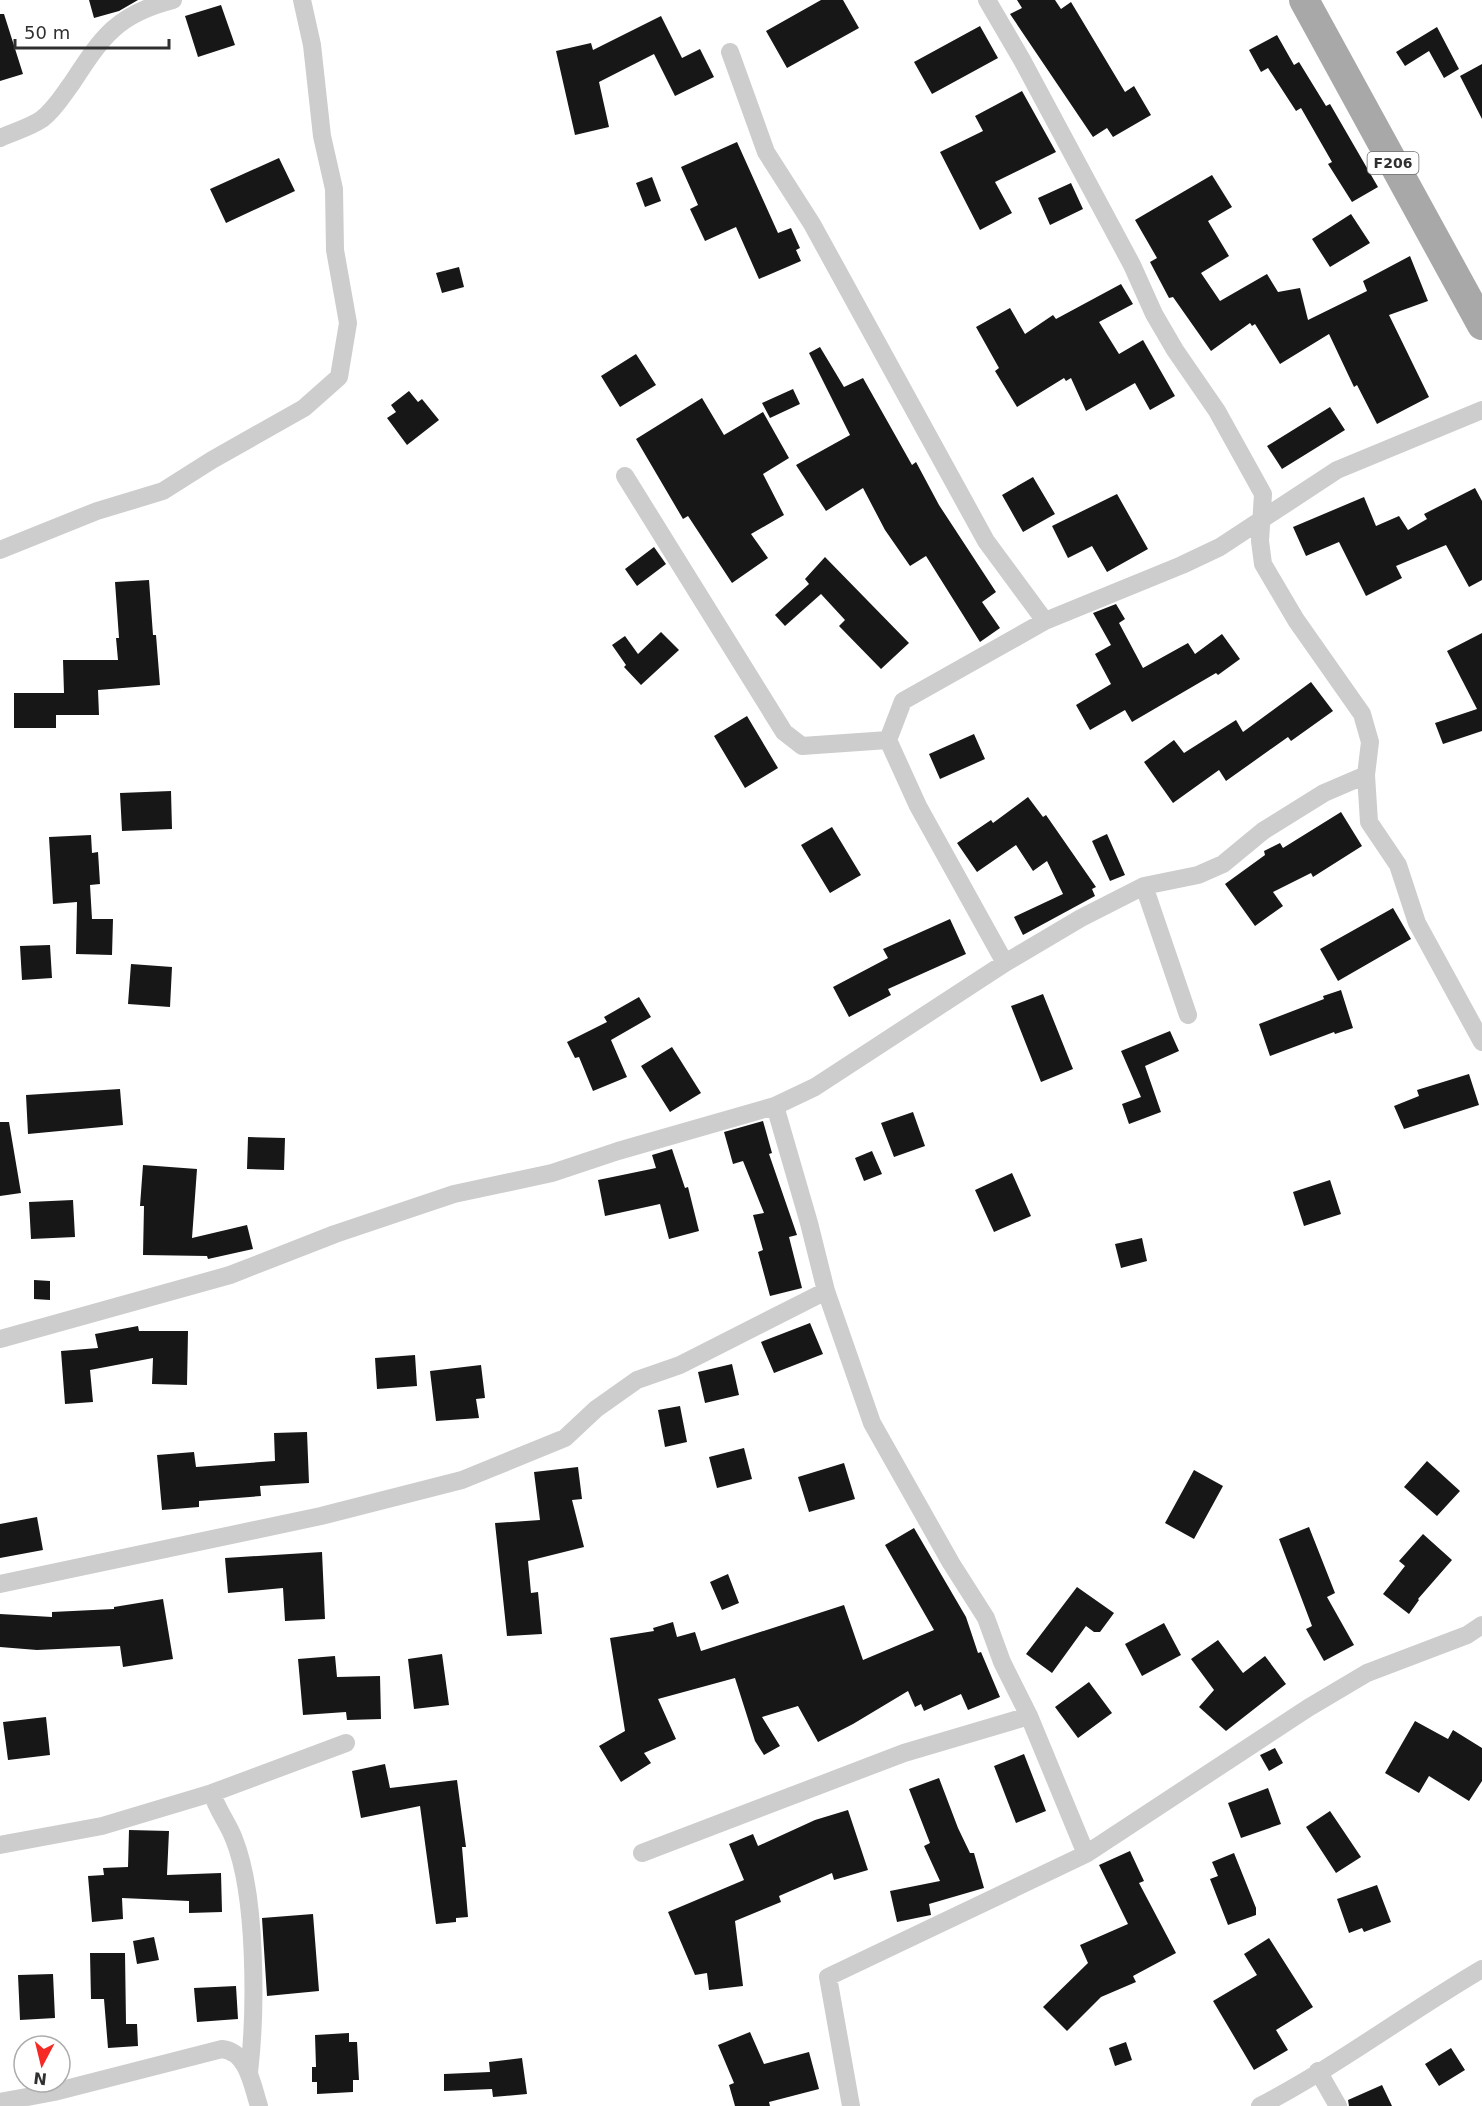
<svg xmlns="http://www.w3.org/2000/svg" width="1482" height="2106" font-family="'DejaVu Sans',sans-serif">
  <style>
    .building { fill: #171717 }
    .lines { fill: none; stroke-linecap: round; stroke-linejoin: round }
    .street { stroke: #cdcdcd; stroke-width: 18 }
    .primary { stroke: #a8a8a8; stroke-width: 30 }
    .labels { text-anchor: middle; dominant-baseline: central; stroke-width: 6; stroke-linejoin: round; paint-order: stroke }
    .shield { fill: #fff; stroke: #6e6e6e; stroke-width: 1.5 }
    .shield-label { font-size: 14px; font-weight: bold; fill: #303030 }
  </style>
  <rect width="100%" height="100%" fill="#fff"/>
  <path class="building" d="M89 0H138L119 11 94 18Z
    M821 0H843L859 28 787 68 766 31Z
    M1017 0H1055L1061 9 1071 2 1125 92 1134 86 1151 115 1113 137 1107 128 1093 137 1010 14 1022 8Z
    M221 5 235 45 198 57 185 16Z
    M0 14H4L23 74 0 81Z
    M661 16 682 58 700 49 714 77 675 96 654 54 599 82 609 127 575 135 556 51 591 43 593 50Z
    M980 26 998 58 932 94 914 62Z
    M1437 27 1459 69 1444 78 1429 51 1405 66 1396 52Z
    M1277 35 1294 65 1299 62 1326 106 1330 104 1378 187 1352 202 1328 164 1332 162 1301 108 1296 111 1268 68 1261 72 1249 50Z
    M1482 64V119L1460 76Z
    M1022 91 1056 152 995 182 1012 213 980 230 940 152 983 131 975 116Z
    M737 142 778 233 791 228 800 248 796 250 801 261 759 279 736 227 705 241 690 209 698 205 681 167Z
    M279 158 295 191 226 223 210 189Z
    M1212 175 1232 207 1208 221 1229 256 1201 273 1220 301 1267 274 1278 292 1300 288 1308 320 1367 291 1363 281 1410 256 1428 301 1389 315 1429 397 1377 424 1357 385 1354 387 1329 334 1280 364 1255 324 1252 326 1250 323 1211 351 1173 297 1169 298 1150 262 1157 258 1135 220Z
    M652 177 661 201 645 207 636 183Z
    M1071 183 1083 209 1050 225 1038 198Z
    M1351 214 1370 243 1330 267 1312 239Z
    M459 267 464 287 442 293 436 273Z
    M1121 284 1133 304 1099 322 1119 354 1143 340 1175 396 1150 410 1135 383 1086 411 1071 378 1066 381 1064 378 1017 407 995 371 999 368 976 327 1010 308 1025 334 1053 315 1056 319Z
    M820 347 844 387 863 378 912 465 916 462 939 505 996 592 982 602 1000 628 980 642 926 556 910 566 885 530 863 488 826 511 796 465 850 435 809 353Z
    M636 354 656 385 620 407 601 376Z
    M793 389 800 404 770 418 762 403Z
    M409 391 418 402 422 399 439 420 407 445 387 418 396 412 391 405Z
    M702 398 724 435 763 412 789 458 763 474 784 515 751 534 768 558 732 583 688 516 683 519 636 439Z
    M1330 407 1345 430 1282 469 1267 446Z
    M1033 477 1055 514 1023 532 1002 495Z
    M1475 488 1482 501V580L1469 587 1446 545 1396 566 1402 578 1366 596 1339 542 1306 556 1293 527 1364 497 1376 526 1399 516 1408 530 1427 519 1424 514Z
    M1117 494 1148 549 1107 572 1092 546 1068 558 1052 526Z
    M654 547 666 564 637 586 625 569Z
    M825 557 909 643 881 669 839 626 845 620 821 594 785 626 775 615 809 584 805 579Z
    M149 580 153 635H156L160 685 98 690 99 715H56V728H14V693H64L63 660H118L116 638H119L115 582Z
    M1116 604 1125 619 1119 623 1143 668 1188 643 1195 654 1222 634 1240 659 1218 675 1216 673 1132 722 1125 710 1090 730 1076 705 1111 684 1095 654 1111 645 1093 613Z
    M661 632 679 650 641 685 624 667 626 665 612 645 625 636 638 654Z
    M1482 633V731L1443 744 1435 723 1477 709 1447 651Z
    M1311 682 1333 711 1291 741 1288 737 1226 781 1219 770 1173 803 1144 762 1174 740 1184 753 1236 720 1243 732Z
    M747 716 778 768 745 788 714 736Z
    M974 734 985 759 940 779 929 754Z
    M171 791 172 829 122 831 120 793Z
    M1028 797 1043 817 1046 815 1096 887 1092 889 1095 896 1023 935 1014 917 1063 894 1047 861 1033 871 1016 845 977 872 957 843 991 820 993 823Z
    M1341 812 1362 846 1313 877 1311 873 1273 892 1283 906 1255 926 1225 884 1265 855 1264 851 1280 843 1283 848Z
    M832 827 861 875 830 893 801 845Z
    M1107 834 1125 875 1110 881 1092 841Z
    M91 835 92 853 98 852 100 884 90 885 92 919H113L112 955 76 954 77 902 53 904 49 837Z
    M1393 908 1411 939 1338 981 1320 949Z
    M950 919 966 954 888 989 891 995 849 1017 833 987 888 958 883 949Z
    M50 945 52 978 22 980 20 946Z
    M131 964 172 967 170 1007 128 1004Z
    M1341 990 1353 1028 1335 1034 1334 1032 1270 1056 1259 1024 1324 999 1323 996Z
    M1043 994 1073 1069 1041 1082 1011 1006Z
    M639 997 651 1017 611 1040 627 1077 593 1091 579 1057 575 1058 567 1042 607 1022 604 1017Z
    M1170 1031 1179 1051 1145 1066 1161 1112 1129 1124 1122 1104 1141 1097 1121 1051Z
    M672 1047 701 1093 670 1112 641 1066Z
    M1469 1074 1479 1105 1404 1129 1394 1106 1419 1096 1417 1090Z
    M120 1089 123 1125 28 1134 26 1095Z
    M913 1112 925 1146 894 1157 881 1123Z
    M763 1121 772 1153 769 1154 797 1235 789 1237 802 1288 770 1296 758 1252 763 1250 753 1215 764 1213 743 1161 733 1164 724 1132Z
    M0 1122H9L21 1193 0 1196Z
    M248 1137 285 1138 284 1170 247 1169Z
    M672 1149 685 1188 688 1187 699 1231 669 1239 660 1204 605 1216 598 1180 656 1168 652 1155Z
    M872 1151 882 1174 864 1181 855 1158Z
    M143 1165 197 1169 192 1238 247 1225 253 1249 208 1259 207 1256 143 1255 144 1206H140Z
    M1012 1173 1031 1216 994 1232 975 1190Z
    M1330 1180 1341 1214 1304 1226 1293 1192Z
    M73 1200 75 1237 31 1239 29 1202Z
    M1142 1238 1147 1261 1121 1268 1115 1244Z
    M34 1280 50 1281V1300L34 1299Z
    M810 1323 823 1354 774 1373 761 1342Z
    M138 1326 139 1331H188L187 1385 152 1384 153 1358 90 1370 93 1402 65 1404 61 1351 98 1348 95 1334Z
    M415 1355 417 1386 377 1389 375 1358Z
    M732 1364 739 1395 705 1403 698 1372Z
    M481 1365 485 1398 476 1399 479 1418 436 1421 430 1371Z
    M680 1406 687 1442 665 1447 658 1410Z
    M307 1432 309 1483 260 1486 261 1496 199 1501V1507L162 1510 157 1455 194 1452 196 1467 275 1461 274 1433Z
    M744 1448 752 1479 717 1488 709 1457Z
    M1427 1461 1460 1491 1437 1516 1404 1487Z
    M844 1463 855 1499 809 1512 798 1477Z
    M578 1467 582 1499 572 1500 584 1547 528 1561 531 1593 538 1592 542 1634 507 1636 495 1523 540 1520 534 1472Z
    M1194 1470 1223 1486 1194 1539 1165 1523Z
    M37 1517 43 1550 0 1558V1524Z
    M1309 1527 1335 1593 1327 1597 1354 1645 1324 1661 1306 1629 1312 1626 1279 1539Z
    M914 1528 966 1617 978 1653 981 1652 1000 1697 968 1710 961 1694 924 1711 921 1704 915 1707 908 1691 853 1724 818 1742 798 1706 762 1717 780 1746 764 1755 755 1741 735 1678 658 1699 676 1739 644 1753 651 1763 621 1782 599 1746 625 1731 610 1638 654 1631 653 1628 673 1622 677 1637 695 1632 701 1651 844 1605 863 1660 934 1630 885 1545Z
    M1423 1534 1452 1560 1418 1599 1419 1600 1409 1614 1383 1594 1405 1566 1399 1561Z
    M322 1552 325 1619 285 1621 283 1588 228 1593 225 1558Z
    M728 1574 739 1603 722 1610 710 1582Z
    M1077 1587 1114 1613 1100 1632H1094L1086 1626 1052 1673 1026 1654Z
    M163 1599 173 1659 123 1667 120 1646 37 1650 0 1647V1614L52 1617V1612L114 1609V1607Z
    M1164 1623 1181 1655 1142 1676 1125 1644Z
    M1218 1640 1243 1673 1265 1656 1286 1684 1226 1731 1199 1707 1214 1690 1191 1659Z
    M442 1654 449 1705 414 1709 408 1659Z
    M335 1656 337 1677 380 1676 381 1719 347 1720 346 1712 303 1715 298 1659Z
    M1089 1682 1112 1713 1078 1738 1055 1707Z
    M46 1717 50 1755 8 1760 3 1722Z
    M1415 1721 1448 1739 1453 1730 1482 1748V1781L1469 1801 1429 1776 1419 1793 1385 1773Z
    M1275 1748 1283 1763 1269 1771 1260 1755Z
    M1024 1754 1046 1811 1016 1823 994 1766Z
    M385 1764 390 1788 457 1780 466 1847H462L468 1917 456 1918V1922L436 1924 420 1806 361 1818 352 1771Z
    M939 1778 958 1828 970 1853H974L984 1888 929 1904 931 1915 897 1922 890 1891 940 1881 924 1846 930 1843 909 1789Z
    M1268 1788 1281 1824 1241 1838 1228 1803Z
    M848 1810 868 1870 834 1880 832 1873 779 1896 781 1902 735 1921 743 1986 709 1990 707 1973 695 1975 668 1912 744 1880 729 1844 753 1834 758 1846 815 1820Z
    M1330 1811 1361 1857 1336 1873 1306 1827Z
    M129 1830 169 1831 167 1875 221 1873 222 1912 189 1913V1901L122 1898 123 1919 92 1922 88 1876 104 1875 103 1868 128 1867Z
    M1130 1851 1144 1881 1139 1883 1176 1953 1133 1976 1136 1982 1101 1997 1067 2031 1043 2007 1088 1963 1080 1945 1128 1924 1099 1865Z
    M1234 1853 1256 1908V1915L1228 1925 1210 1879 1218 1876 1212 1862Z
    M1377 1885 1391 1922 1364 1932 1362 1928 1349 1933 1337 1899Z
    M313 1914 319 1991 267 1996 262 1918Z
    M154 1937 159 1960 137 1964 133 1941Z
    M1269 1938 1313 2007 1276 2030 1288 2050 1254 2070 1213 2001 1257 1975 1244 1954Z
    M90 1953H125L126 2024H137L138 2046 108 2048 104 1999H91Z
    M53 1974 55 2018 20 2020 18 1975Z
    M236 1986 238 2019 197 2022 194 1988Z
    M750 2032 764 2064 809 2052 819 2089 769 2102 770 2106H735L729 2085 734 2083 718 2045Z
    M349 2033V2042H357L359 2080H353V2092L317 2094V2082H312V2067H316L315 2035Z
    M1126 2042 1132 2060 1115 2066 1109 2048Z
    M1451 2048 1465 2070 1439 2086 1425 2064Z
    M522 2058 527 2094 493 2097 492 2089 444 2091V2074L490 2072 489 2062Z
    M1382 2085 1392 2106H1349L1348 2100Z"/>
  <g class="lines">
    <path class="street" d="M987 0 1022 60 1132 265 1154 314 1175 350 1217 411 1263 494 1260 541 1263 564 1296 620 1362 714 1370 742 1366 775 1369 822 1398 865 1417 923 1482 1042
      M730 52 766 152 812 224 986 541 1045 621
      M0 138C13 132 31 127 42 119 55 109 63 95 72 83 102 37 117 14 173 0
      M625 476 784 732 802 746 888 740
      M0 550 97 511 163 491 212 460 304 408 339 377 348 323 335 250 334 189 322 136 312 45 302 0
      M1144 886 1188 1015
      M1005 963 918 806 888 740 903 701 1045 621 1182 565 1220 547 1337 470 1482 410
      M775 1106 809 1223 826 1291 872 1423 951 1563 986 1618 1002 1662 1029 1716 1086 1854
      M0 1339 230 1275 335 1234 454 1194 552 1173 618 1151 775 1106 815 1087 1005 963 1081 918 1144 886 1198 875 1223 864 1263 831 1324 793 1366 775
      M0 1584 321 1516 462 1480 565 1438 596 1409 637 1380 680 1365 826 1291
      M212 1793C217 1810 228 1823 234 1839 257 1896 256 2012 249 2073
      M0 1845 102 1826 212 1793 346 1743
      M642 1853 904 1753 1029 1716
      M1318 2071 1338 2106
      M0 2102 54 2092 222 2049C248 2052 252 2085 259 2106
      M851 2106 828 1977 1086 1854 1308 1708 1367 1673 1467 1635 1482 1625
      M1260 2106C1337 2066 1407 2013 1482 1969"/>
    <path class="primary" d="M1304 0 1482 325"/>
  </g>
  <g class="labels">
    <rect class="shield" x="1367.5" y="152" width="51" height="22" rx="4.5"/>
    <g class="shield-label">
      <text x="1393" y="163">F206</text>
    </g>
  </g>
  <g transform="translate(42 2064) rotate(187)"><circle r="28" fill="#ffffff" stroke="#acacac" stroke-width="1.5"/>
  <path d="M0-4.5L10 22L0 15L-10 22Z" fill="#f62924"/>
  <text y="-9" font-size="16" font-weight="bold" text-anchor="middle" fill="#303030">N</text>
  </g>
  <path d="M15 39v9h154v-9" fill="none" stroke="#303030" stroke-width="3"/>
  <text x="24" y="39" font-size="18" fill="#303030" stroke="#ffffff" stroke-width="4.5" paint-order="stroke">50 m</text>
</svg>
